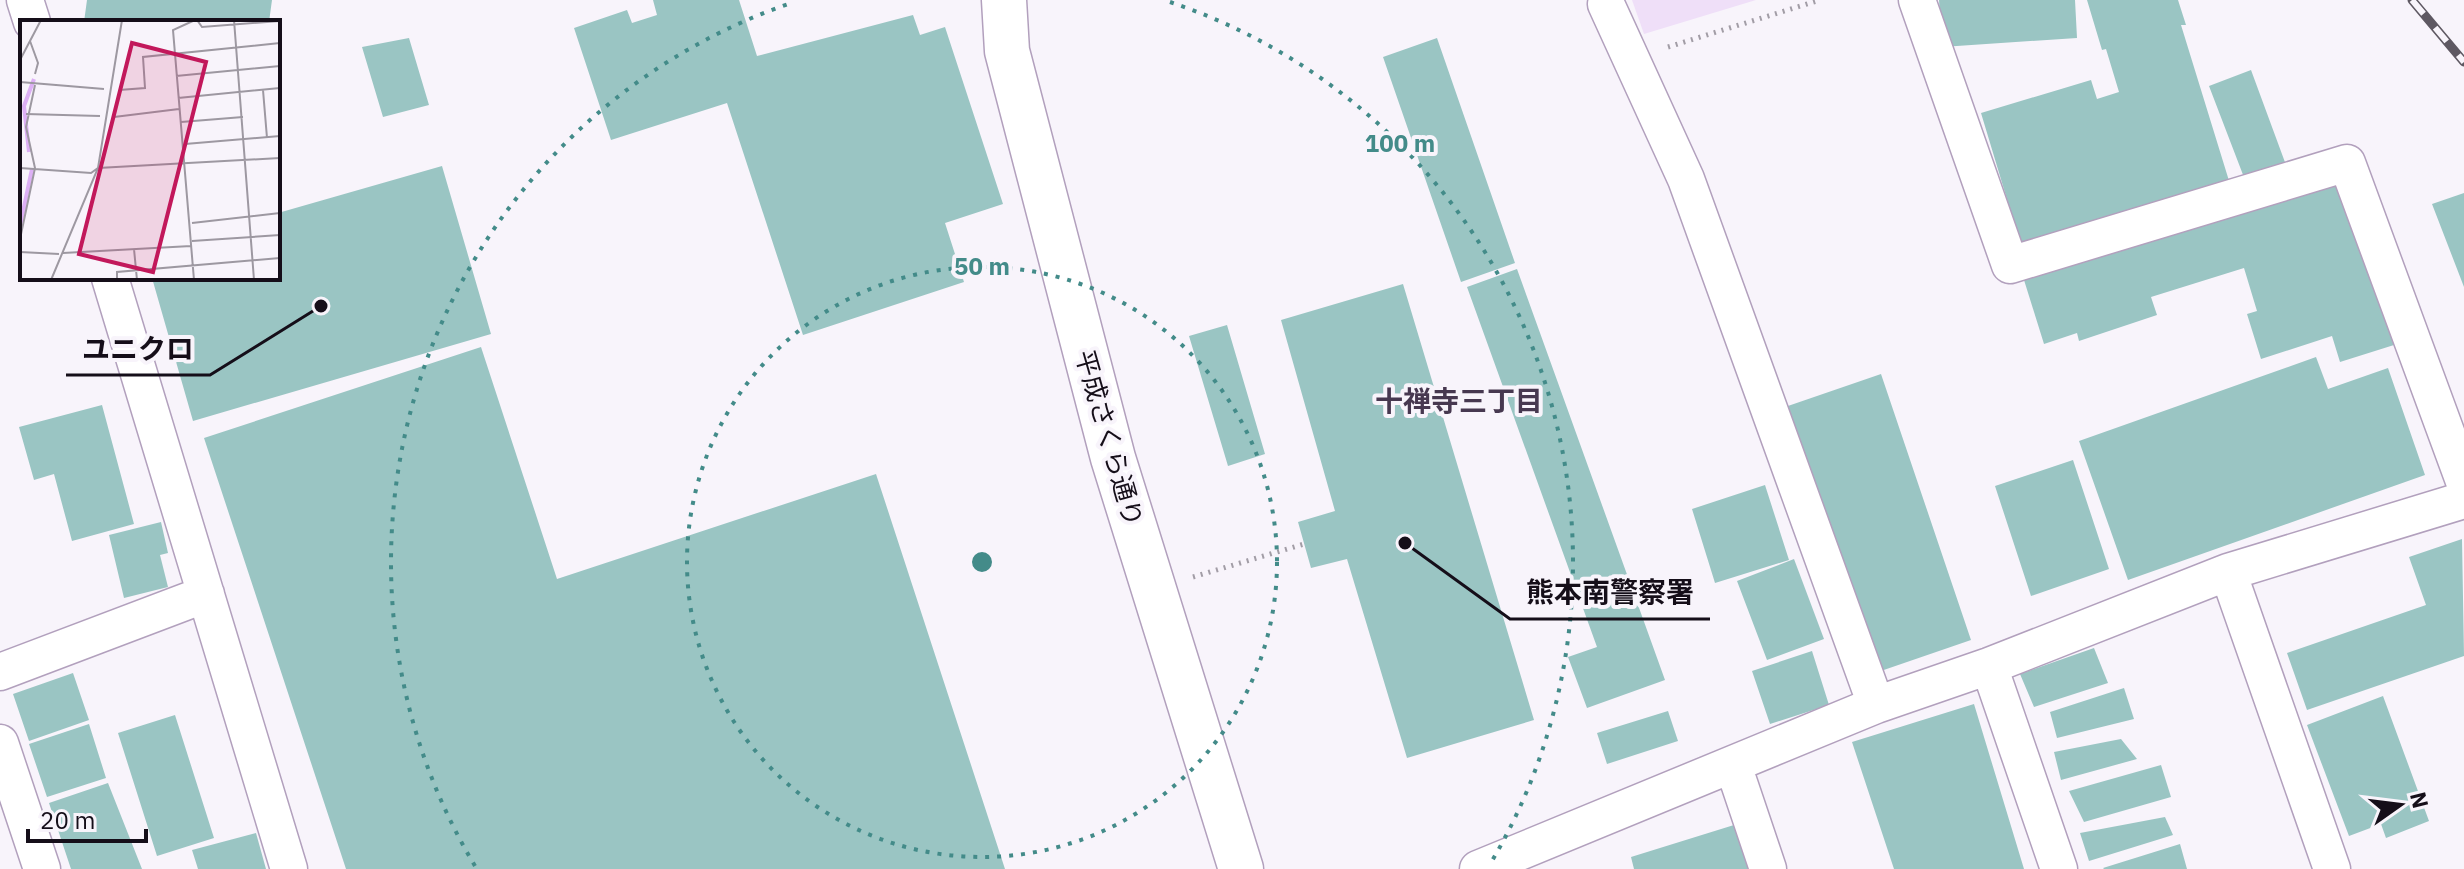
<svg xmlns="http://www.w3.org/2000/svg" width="2464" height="869" font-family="'IBM Plex Sans','Noto Sans JP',sans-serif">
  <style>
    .green { fill: #efdff8 }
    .building { fill: #9ac5c3 }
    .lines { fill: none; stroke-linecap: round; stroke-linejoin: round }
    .minor-casing { stroke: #b2a0bd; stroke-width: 39 }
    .tertiary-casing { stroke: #b2a0bd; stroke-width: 47 }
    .path { stroke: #a29da6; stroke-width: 5; stroke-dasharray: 2 6; stroke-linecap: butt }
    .minor { stroke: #fff; stroke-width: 36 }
    .tertiary { stroke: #fff; stroke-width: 44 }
    .rail-casing { stroke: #5e5862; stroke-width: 9 }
    .rail { stroke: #f8f4fb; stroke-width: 6; stroke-dasharray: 18; stroke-linecap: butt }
    .ring { fill: none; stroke: #438b89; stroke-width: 4; stroke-dasharray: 4 8 }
    .labels { text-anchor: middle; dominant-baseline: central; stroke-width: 8; stroke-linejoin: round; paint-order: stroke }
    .street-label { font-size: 26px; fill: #150e19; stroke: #f8f4fb }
    .neighbourhood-label { font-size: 28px; font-weight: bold; fill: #473850; stroke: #f8f4fb }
    .inset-river { fill: none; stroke: #ddb0f5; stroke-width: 4 }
    .inset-road { fill: none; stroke: #9d98a1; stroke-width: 2 }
    .view { fill: #c2185b; fill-opacity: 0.15; stroke: #c2185b; stroke-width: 4 }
    .inset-edge { fill: none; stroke: #150e19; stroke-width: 4 }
    .centre { fill: #438b89; stroke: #f8f4fb; stroke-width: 4 }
    .ring-label { font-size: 24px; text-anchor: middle; font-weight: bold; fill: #438b89; stroke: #f8f4fb; stroke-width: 8; stroke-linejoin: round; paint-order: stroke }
    .leader { fill: none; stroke: #150e19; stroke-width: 3 }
    .callout-dot { fill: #150e19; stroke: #f8f4fb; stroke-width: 3 }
    .callout-label { font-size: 28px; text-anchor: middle; font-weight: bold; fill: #150e19; stroke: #f8f4fb; stroke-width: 8; stroke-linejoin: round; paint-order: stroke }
  </style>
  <rect width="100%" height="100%" fill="#f8f4fb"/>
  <path class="green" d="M1632 0H1756L1644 34Z"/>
  <path class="building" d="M87 0H272L269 22H84Z
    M653 0H739L757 56 913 15 920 35 945 27 1003 204 945 223 964 282 803 335 727 103 611 140 574 28 627 10 632 23 657 15Z
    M1939 0H2075L2077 38 1942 47Z
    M2087 0H2178L2186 25H2181L2230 184 2022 249 1981 113 2091 80 2097 99 2119 92 2106 49 2102 50Z
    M409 38 429 105 383 117 362 47Z
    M1437 38 1515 263 1461 282 1383 57Z
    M2251 70 2286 165 2245 180 2209 86Z
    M442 166 491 334 193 421 152 278H278V213Z
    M2341 179 2394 345 2340 362 2332 336 2261 359 2247 314 2257 311 2244 268 2151 297 2157 315 2079 341 2077 333 2044 344 2024 280Z
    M2464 193V287L2432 204Z
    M1517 269 1665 680 1587 708 1568 657 1597 647 1467 287Z
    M1403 284 1534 720 1407 758 1347 559 1311 568 1298 522 1335 511 1281 320Z
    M1227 325 1265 454 1228 466 1189 336Z
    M481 347 557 579 876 474 1005 869H346L204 438Z
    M2316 357 2328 389 2388 368 2425 475 2128 580 2079 441Z
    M1881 374 1971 640 1875 673 1785 407Z
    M102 405 134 524 72 541 54 474 34 480 19 427Z
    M2073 460 2109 569 2031 596 1995 486Z
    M1765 485 1789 560 1715 583 1692 509Z
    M161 522 168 553 160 555 168 587 124 598 109 535Z
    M2462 539 2464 656 2307 710 2287 653 2426 605 2409 557Z
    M1794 559 1824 639 1767 660 1737 581Z
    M2094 648 2108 683 2034 707 2020 674Z
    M1812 651 1829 705 1770 724 1752 671Z
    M73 673 89 720 29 741 13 694Z
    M2124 688 2134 719 2057 738 2050 712Z
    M2383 696 2429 821 2386 838 2381 824 2349 836 2307 725Z
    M1974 704 2024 869H1894L1852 742Z
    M1668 711 1678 741 1607 764 1597 733Z
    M175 715 214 838 157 856 118 733Z
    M89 724 106 778 47 797 29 744Z
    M2121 739 2137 759 2061 780 2054 752Z
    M2161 765 2171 797 2084 822 2069 791Z
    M108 783 142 869H71L49 803Z
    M2165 817 2173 835 2089 861 2080 833Z
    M1734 825 1748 869H1634L1631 857Z
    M256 833 266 869H198L192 850Z
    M2180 844 2187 869H2104L2103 868Z"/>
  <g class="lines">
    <defs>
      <path id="minor" d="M25 0 32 22
        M1917 0 2010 265 2347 163 2464 481
        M1606 4 1686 179 1876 705
        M110 278 289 869
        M2228 572 2332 869
        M1989 666 2059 869
        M0 672 206 594
        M0 743 42 869
        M1733 765 1768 869
        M1478 869 1876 705 1989 666 2228 572 2464 500"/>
      <path id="tertiary" d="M1004 0 1007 51 1113 458 1241 869"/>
    </defs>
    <use href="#minor" class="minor-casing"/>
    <use href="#tertiary" class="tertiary-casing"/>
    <path class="path" d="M1668 47 1820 0
      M1193 577 1304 544"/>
    <use href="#minor" class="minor"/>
    <use href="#tertiary" class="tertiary"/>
    <defs>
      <path id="rail" d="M2412 0 2464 62"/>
    </defs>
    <use href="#rail" class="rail-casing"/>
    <use href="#rail" class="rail"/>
  </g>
  <g class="ring">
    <circle cx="982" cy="562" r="295"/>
    <path d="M475 866A591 591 0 0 1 794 2M1170 2A591 591 0 0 1 1489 866"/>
  </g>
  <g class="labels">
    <g class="street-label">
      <text transform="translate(1110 438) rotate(74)">平成さくら通り</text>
    </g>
    <g class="neighbourhood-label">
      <text x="1459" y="400">十禅寺三丁目</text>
    </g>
  </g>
  <g transform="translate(20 20)">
    <rect width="260" height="260" fill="#f8f4fb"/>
    <path class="inset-river" d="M9 132 4 86 14 59M0 206 12 149"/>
    <path class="inset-road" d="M177 0 182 7 260 1M214 0 234 260M10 21 18 43 15 54M0 40 21 0M156 56 260 46M0 62 84 69M99 70 125 68 123 37 260 23M243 70 247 118M158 78 260 68M6 94 80 96M94 97 159 89M161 102 223 97M165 124 260 116M0 148 71 153 78 148 260 138M172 203 260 193M0 219 15 148 6 107 15 65M172 221 260 215M114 229 117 260M0 232 39 234M43 233 171 226M31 260 78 148 102 0M97 260V252L260 238M174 260 153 10 175 0"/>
    <path class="view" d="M112 23 186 42 133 252 59 234Z"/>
    <rect width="260" height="260" class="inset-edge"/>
  </g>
  <circle cx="982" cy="562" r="12" class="centre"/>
  <g class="ring-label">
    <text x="1400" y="152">100 m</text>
    <text x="982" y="275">50 m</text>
  </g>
  <path class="leader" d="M321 306L210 375H66M1405 543L1510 619H1710"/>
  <g class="callout-dot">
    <circle cx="321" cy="306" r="8"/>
    <circle cx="1405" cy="543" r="8"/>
  </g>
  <g class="callout-label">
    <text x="138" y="359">ユニクロ</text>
    <text x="1610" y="602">熊本南警察署</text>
  </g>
  <g transform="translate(2400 805) rotate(76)" stroke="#f8f4fb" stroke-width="6" paint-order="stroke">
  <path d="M0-6L14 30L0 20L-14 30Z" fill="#150e19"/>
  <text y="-12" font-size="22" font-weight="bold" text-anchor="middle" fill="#150e19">N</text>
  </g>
  <path d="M28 829v12h118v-12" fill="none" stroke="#150e19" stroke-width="4"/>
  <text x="40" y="829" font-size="24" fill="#150e19" stroke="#f8f4fb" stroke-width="6" paint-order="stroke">20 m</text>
</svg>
